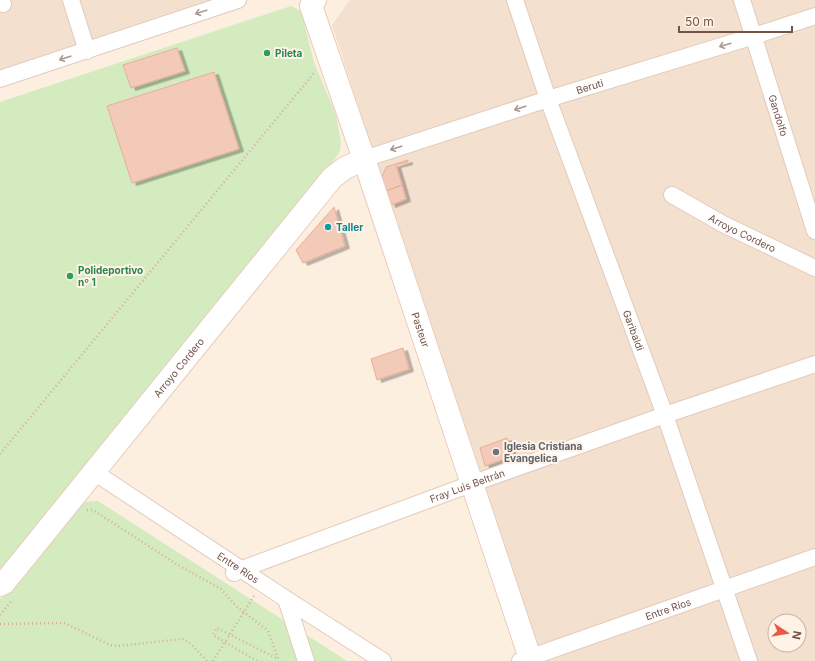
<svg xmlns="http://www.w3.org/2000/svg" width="815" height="661" font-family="Inter,sans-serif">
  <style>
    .residential { fill: #f4e0ce; fill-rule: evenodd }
    .green { fill: #d4eabf }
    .building { fill: #f3cab7; stroke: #e6af97; filter: url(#shadow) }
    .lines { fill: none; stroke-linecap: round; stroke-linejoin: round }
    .street-casing { stroke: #e1cbbc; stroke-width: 18 }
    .secondary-casing { stroke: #e8cdbc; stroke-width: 24 }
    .path { stroke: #d7ad9b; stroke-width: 2.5; stroke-dasharray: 1 3; stroke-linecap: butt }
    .street { stroke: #fff; stroke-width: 16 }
    .secondary { stroke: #fff; stroke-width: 22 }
    .oneway { stroke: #ac9891 }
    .leisure-dot { fill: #2e9e5b; stroke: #fff3e7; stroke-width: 1.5 }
    .culture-dot { fill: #0f9aa8; stroke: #fff3e7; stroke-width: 1.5 }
    .worship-dot { fill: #6b7280; stroke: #fff3e7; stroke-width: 1.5 }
    .labels { text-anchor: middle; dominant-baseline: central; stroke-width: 4; stroke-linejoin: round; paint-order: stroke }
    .leisure-label { font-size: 10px; font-weight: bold; fill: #27864d; stroke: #fff3e7; text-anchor: start }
    .street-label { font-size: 10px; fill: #745347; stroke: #fff3e7 }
    .culture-label { font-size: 10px; font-weight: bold; fill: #0d838f; stroke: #fff3e7; text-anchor: start }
    .worship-label { font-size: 10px; font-weight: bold; fill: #5b616d; stroke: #fff3e7; text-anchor: start }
  </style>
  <defs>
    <filter id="shadow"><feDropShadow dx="4.5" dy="2.5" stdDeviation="0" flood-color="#0004"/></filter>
  </defs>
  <rect width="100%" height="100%" fill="#fdefe0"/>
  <path class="residential" d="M0 0H235L0 74Z
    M350 0H815V661H539L332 25ZM775 621H799V645H775Z"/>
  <path class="green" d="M291 6 301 11 314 62 336 115 341 143 340 151 335 159 6 566 0 568V102Z
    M98 501 347 661H0V599L7 594 82 502Z"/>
  <path class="building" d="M177 48 185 71 131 88 123 65Z
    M214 72 239 149 132 183 107 106Z
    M408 160V162L396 165 402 185 386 191 382 177 386 167Z
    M402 185 406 199 391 205 386 191Z
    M334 207 345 246 303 263 296 250Z
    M403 348 409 369 377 380 371 359Z
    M507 438 513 456 485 466 480 448Z"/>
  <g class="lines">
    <defs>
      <g id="street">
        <path d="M1 0 3 4"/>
        <path d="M71 0 87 51"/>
        <path id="s1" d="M515 0 548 99 665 415 749 661"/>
        <path id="s2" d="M742 0 815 231"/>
        <path d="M0 79 238 0"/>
        <path id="s3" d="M364 159 548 99 754 36 815 16"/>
        <path id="s4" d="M672 195 723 224 815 268"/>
        <path id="s5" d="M94 472 286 599 383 661"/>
        <path id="s6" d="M234 573 242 569 471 484 665 415 815 364"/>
        <path d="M286 599 306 661"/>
        <path id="s7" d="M520 661 815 557"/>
      </g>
      <g id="secondary">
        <path id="s8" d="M315 0 311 6 364 159 531 661"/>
        <path id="s9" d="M0 585 4 583 332 178 345 168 364 159"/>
      </g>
    </defs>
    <use href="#street" class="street-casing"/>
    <use href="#secondary" class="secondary-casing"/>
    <path class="path" d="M0 454 315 72
      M87 510H93L96 512 178 565 221 589 235 605 268 631 279 661
      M0 615 12 600
      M0 624 65 623 110 645 118 646 183 639 191 644 207 661
      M213 661 254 596
      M257 661 213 635 217 628 278 659"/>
    <use href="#street" class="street"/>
    <use href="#secondary" class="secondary"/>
  </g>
  <defs><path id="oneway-shaft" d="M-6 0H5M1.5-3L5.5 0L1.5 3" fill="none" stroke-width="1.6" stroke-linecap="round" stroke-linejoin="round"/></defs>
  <g class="oneway">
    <use href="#oneway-shaft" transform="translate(201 12) rotate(162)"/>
    <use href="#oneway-shaft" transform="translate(725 45) rotate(163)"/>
    <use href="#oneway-shaft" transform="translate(65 58) rotate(162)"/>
    <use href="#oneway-shaft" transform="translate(520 108) rotate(162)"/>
    <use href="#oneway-shaft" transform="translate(396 148) rotate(162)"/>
  </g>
  <g class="leisure-dot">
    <circle cx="267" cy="53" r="4"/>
    <circle cx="70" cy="276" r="4"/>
  </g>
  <circle class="culture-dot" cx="328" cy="227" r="4"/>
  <circle class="worship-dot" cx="496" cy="452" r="4"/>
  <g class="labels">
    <g class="leisure-label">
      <text x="275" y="53">Pileta</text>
      <text x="78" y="270">Polideportivo<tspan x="78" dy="12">nº 1</tspan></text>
    </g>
    <g class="street-label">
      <text stroke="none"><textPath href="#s3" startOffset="237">Beruti</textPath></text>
      <text stroke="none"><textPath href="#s2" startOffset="121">Gandolfo</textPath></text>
      <text stroke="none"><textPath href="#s4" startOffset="80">Arroyo Cordero</textPath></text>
      <text stroke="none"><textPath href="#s8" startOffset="349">Pasteur</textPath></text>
      <text stroke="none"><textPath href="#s1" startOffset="351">Garibaldi</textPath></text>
      <text stroke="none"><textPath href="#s9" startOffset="282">Arroyo Cordero</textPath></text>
      <text stroke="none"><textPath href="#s6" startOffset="249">Fray Luis Beltrán</textPath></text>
      <text stroke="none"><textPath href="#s5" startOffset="173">Entre Ríos</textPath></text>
      <text stroke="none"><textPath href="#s7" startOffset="157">Entre Ríos</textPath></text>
    </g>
    <g class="culture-label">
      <text x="336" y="227">Taller</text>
    </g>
    <g class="worship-label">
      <text x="504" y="446">Iglesia Cristiana<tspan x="504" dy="12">Evangelica</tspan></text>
    </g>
  </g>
  <g transform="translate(787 633) rotate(102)"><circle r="19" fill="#fff3e7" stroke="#c7b3a7"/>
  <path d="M0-3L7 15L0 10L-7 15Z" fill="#ea5942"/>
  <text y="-6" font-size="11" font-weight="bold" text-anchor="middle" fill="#745347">N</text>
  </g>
  <path d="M679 26v6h113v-6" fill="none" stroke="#745347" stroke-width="2"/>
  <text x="685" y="26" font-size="12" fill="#745347" stroke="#fff3e7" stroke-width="3" paint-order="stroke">50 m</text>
</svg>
